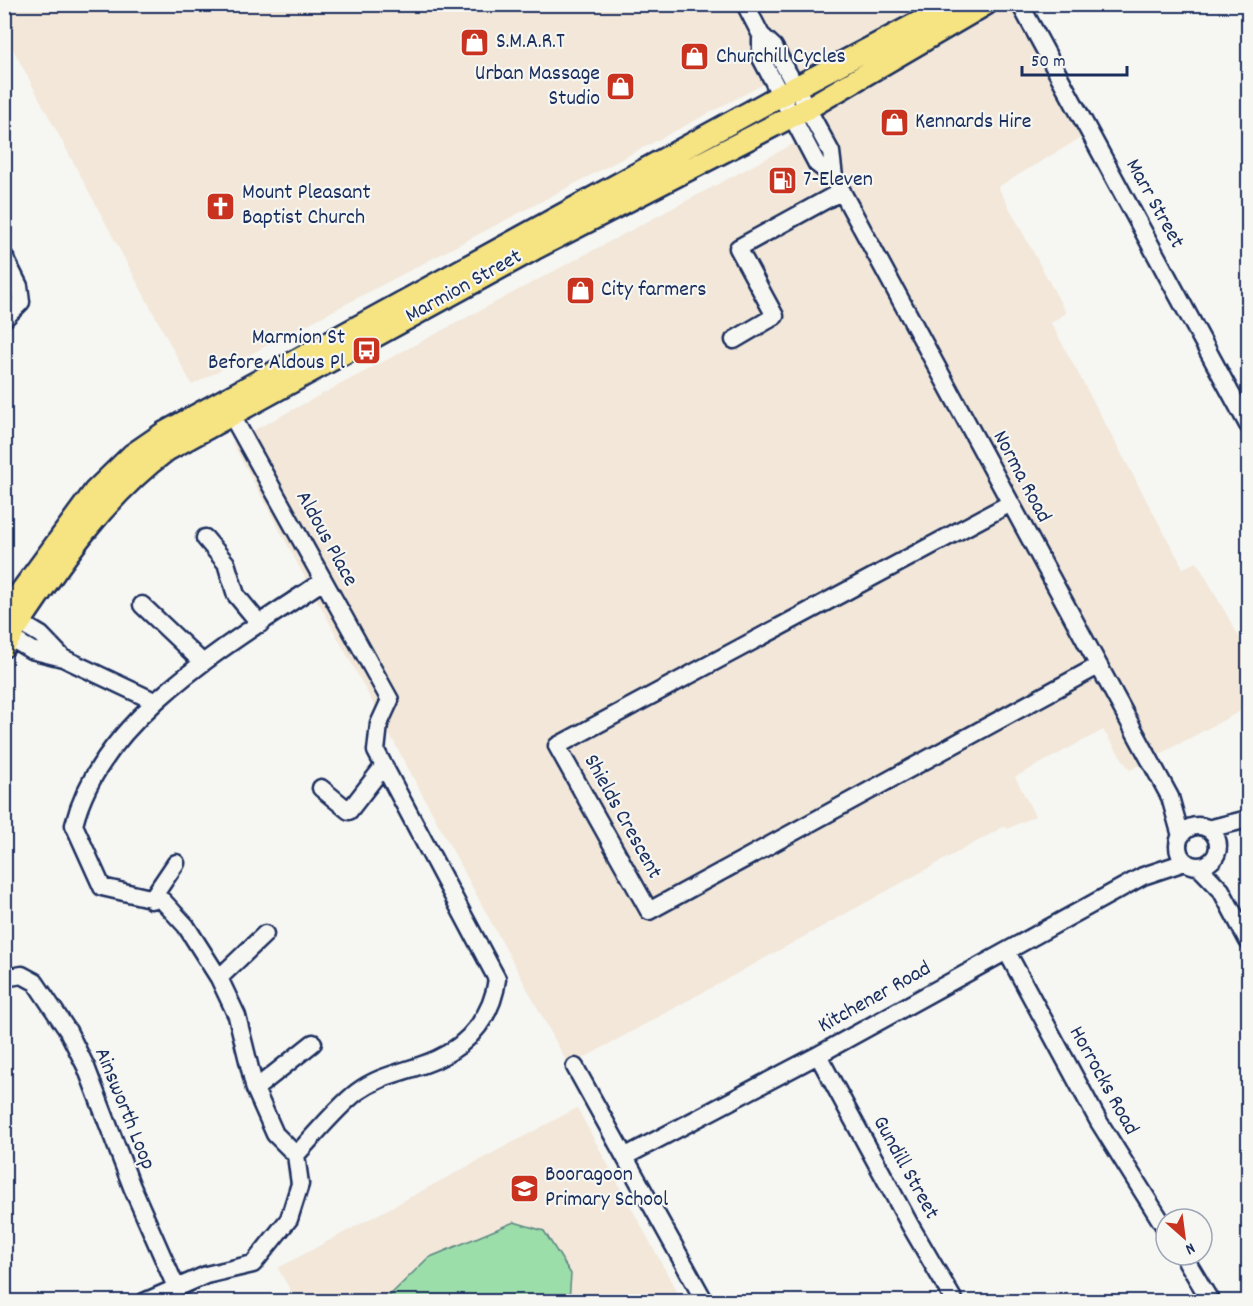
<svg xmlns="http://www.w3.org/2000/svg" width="1253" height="1306" font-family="Dekko,sans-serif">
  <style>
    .built { fill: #f2e7d8 }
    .green { fill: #9cdea9; stroke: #5c8684; stroke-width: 1.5 }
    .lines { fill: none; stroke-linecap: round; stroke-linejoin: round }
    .minor-casing { stroke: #1b2f5e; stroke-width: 21 }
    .major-casing { stroke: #1b2f5e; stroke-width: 26 }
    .minor { stroke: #f6f6f2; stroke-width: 16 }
    .major { stroke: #f6e381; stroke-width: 21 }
    .labels { text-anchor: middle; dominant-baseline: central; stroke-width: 4.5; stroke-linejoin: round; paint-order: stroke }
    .poi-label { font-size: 22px; fill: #1b2f5e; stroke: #f6f6f2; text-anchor: start }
    .street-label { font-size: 22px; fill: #1b2f5e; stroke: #f6f6f2 }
  </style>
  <rect width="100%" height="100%" fill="#f6f6f2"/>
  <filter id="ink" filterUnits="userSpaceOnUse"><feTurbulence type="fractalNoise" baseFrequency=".0167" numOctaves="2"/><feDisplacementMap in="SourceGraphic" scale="12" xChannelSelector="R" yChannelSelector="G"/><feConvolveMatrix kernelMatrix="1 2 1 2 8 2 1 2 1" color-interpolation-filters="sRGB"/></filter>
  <g filter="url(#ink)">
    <path class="built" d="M4 5H1013L1082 137 998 187 1066 313 1051 323 1183 568 1197 562 1248 653V707L1130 770 1103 730 1015 777 1035 816 1007 829 1005 826 569 1066 232 442 801 140 764 84 192 385 5 34Z
      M577 1108 682 1301H296L278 1268Z"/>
    <path class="green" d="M514 1222 544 1231 571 1274 569 1301H384L428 1258Z"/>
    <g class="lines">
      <defs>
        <path id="minor" d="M745 4 761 35 774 47 831 152 834 177 1170 797 1181 836
          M1020 4 1248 425
          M761 35V58L817 164 834 177
          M4 256 19 286 21 302 4 319
          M734 340 775 316 738 248 842 191
          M1009 504 557 746 649 911 1098 666
          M205 538 226 563 236 595 260 624
          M142 605 203 663
          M11 617 41 635 63 658
          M4 634 31 650 63 658 154 701
          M321 788 349 811 383 767
          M1178 846a20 20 0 1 1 40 0a20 20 0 1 1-40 0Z
          M1208 829 1248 819
          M1198 866 1221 890 1248 941
          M151 900 176 863
          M1007 952 1099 1122 1166 1229
          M4 978 22 975 35 982 68 1031 86 1067 132 1187 176 1287
          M219 978 265 934
          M818 1055 910 1225 955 1302
          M575 1067 705 1302
          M255 1089 313 1043
          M296 1155 275 1134 255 1089 237 1016 219 978 186 926 163 901 102 887 74 825C101 715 235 641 323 581
          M626 1156 818 1055 1143 876 1185 862
          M1183 1255 1211 1302
          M144 1302 206 1275 253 1264 289 1219 300 1184 296 1155C314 1136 336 1108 357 1092 383 1073 409 1072 437 1059 470 1044 493 1014 497 979L376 751 379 724 390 700 226 405"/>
        <path id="major" d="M4 615 95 491 132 455 164 433 781 95 954 4
          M4 646C52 575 98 501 167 450L534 249 808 108 986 4"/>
      </defs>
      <use href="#minor" class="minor-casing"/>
      <use href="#major" class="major-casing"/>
      <use href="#minor" class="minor"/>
      <use href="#major" class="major"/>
    </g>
  </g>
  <defs>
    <symbol id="shop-square" viewBox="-11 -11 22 22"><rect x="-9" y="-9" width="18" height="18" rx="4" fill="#c8321e" stroke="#f6f6f2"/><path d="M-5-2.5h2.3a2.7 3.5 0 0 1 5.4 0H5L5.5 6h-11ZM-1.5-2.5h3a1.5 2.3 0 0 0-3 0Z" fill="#fff"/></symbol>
    <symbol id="fuel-square" viewBox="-11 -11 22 22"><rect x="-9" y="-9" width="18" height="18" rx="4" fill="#c8321e" stroke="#f6f6f2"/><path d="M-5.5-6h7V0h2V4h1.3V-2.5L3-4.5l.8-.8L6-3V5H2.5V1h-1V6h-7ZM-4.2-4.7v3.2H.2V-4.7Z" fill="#fff"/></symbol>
    <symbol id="church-square" viewBox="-11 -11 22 22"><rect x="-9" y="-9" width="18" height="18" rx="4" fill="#c8321e" stroke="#f6f6f2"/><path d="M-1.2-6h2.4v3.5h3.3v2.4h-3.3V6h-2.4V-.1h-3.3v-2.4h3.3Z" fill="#fff"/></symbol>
    <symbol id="bus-square" viewBox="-11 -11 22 22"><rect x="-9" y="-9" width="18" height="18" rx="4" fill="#c8321e" stroke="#f6f6f2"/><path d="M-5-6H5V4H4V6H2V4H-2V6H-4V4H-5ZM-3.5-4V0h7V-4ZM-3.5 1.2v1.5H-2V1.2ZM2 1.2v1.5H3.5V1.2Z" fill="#fff"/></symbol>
    <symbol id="school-square" viewBox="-11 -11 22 22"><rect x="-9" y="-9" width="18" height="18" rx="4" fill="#c8321e" stroke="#f6f6f2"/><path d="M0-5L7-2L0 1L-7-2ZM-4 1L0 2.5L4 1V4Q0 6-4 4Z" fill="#fff"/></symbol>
  </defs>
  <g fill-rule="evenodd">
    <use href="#shop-square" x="458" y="26" width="33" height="33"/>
    <use href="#shop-square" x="678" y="40" width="33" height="33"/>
    <use href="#shop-square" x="604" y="70" width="33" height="33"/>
    <use href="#shop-square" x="878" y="106" width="33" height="33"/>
    <use href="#fuel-square" x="766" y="164" width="33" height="33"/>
    <use href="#church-square" x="204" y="190" width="33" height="33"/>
    <use href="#shop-square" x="564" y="274" width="33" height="33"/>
    <use href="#bus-square" x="350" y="334" width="33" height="33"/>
    <use href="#school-square" x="508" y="1172" width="33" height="33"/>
  </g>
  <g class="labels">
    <g class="poi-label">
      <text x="496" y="42">S.M.A.R.T</text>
      <text x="716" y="57">Churchill Cycles</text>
      <text x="600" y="74" text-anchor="end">Urban Massage<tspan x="600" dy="25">Studio</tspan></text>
      <text x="915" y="122">Kennards Hire</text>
      <text x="803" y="180">7-Eleven</text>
      <text x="242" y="193">Mount Pleasant<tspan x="242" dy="25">Baptist Church</tspan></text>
      <text x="601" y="290">City farmers</text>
      <text x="345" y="338" text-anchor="end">Marmion St<tspan x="345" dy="25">Before Aldous Pl</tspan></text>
      <text x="545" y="1175">Booragoon<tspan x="545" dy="25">Primary School</tspan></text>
    </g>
    <g class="street-label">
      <text transform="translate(1154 204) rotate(61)">Marr Street</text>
      <text transform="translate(464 287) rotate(-29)">Marmion Street</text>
      <text transform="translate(1021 477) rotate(62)">Norma Road</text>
      <text transform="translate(326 539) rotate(61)">Aldous Place</text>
      <text transform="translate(622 817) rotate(61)">Shields Crescent</text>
      <text transform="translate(875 998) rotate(-29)">Kitchener Road</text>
      <text transform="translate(1103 1081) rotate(61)">Horrocks Road</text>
      <text transform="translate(124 1109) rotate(68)">Ainsworth Loop</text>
      <text transform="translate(905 1168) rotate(61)">Gundill Street</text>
    </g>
  </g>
  <rect width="1253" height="1306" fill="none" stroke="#f6f6f2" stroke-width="24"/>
  <rect x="12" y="12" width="1229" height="1282" fill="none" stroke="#1b2f5e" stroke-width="2" filter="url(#ink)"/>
  <g transform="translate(1184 1237) rotate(152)"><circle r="28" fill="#f6f6f2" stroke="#9ea6b7" stroke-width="1.5"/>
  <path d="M0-4.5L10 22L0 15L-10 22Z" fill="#c8321e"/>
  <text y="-9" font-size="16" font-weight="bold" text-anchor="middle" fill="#1b2f5e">N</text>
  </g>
  <path d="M1022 66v9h105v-9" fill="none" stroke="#1b2f5e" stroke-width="3"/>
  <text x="1031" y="66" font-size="18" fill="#1b2f5e" stroke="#f6f6f2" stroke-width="4.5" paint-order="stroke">50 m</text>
</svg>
